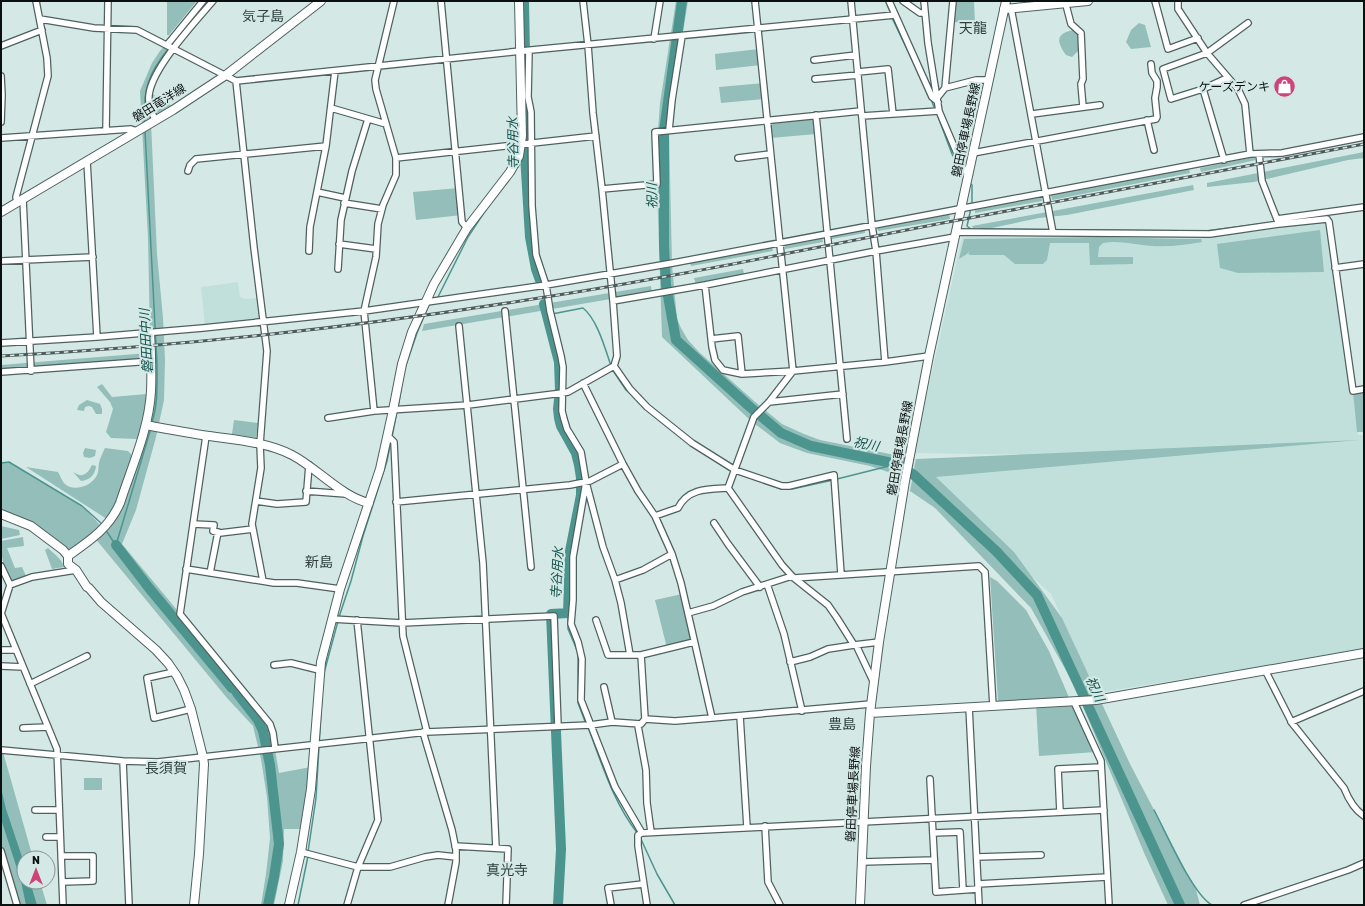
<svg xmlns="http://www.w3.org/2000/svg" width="1365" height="906" font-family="Rubik,'Noto Sans JP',sans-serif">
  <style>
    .built { fill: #c1e0dc }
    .green { fill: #93beb9 }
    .water { fill: #4c958f }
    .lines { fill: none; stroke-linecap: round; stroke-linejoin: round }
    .stream { stroke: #4c958f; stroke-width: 1.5 }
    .river { stroke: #4c958f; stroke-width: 10 }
    .street-casing { stroke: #4f615f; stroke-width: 8 }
    .secondary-casing { stroke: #4f615f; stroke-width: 10 }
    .street { stroke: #fff; stroke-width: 5.5 }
    .secondary { stroke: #fff; stroke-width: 8 }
    .rail-casing { stroke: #4f5b5a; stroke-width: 3 }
    .rail { stroke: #d4e9e6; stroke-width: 1.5; stroke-dasharray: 4.5; stroke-linecap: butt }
    .labels { text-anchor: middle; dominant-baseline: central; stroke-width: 4; stroke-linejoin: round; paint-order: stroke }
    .poi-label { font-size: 12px; fill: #09100f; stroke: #d4e9e6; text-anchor: end }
    .street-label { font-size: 12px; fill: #09100f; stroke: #d4e9e6 }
    .water-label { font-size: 13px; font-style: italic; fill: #13534e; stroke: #d4e9e6 }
    .quarter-label { font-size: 14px; fill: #2e3f3d; stroke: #d4e9e6 }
  </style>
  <rect width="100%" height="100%" fill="#d4e9e6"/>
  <path class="built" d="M1322 222 1326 224 1353 391 1358 435H1364V650L1096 693 1051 594 908 463 1075 465 1084 456 914 453 962 237H1215Z
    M238 282 240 297 245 299 259 298 261 320 205 326 201 287Z"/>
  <path class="green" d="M167 1H197L169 35H167Z
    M203 1H211L178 39 149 92 172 106 154 118 151 123 157 254 163 318 165 360 164 400 156 437 136 510 122 544 207 646 271 726 279 773 311 767 305 829H284L283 861 274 905H261L266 874 270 838 267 797 261 759 253 726 227 698 94 537 68 556 36 525 1 511V463L9 462 84 508 103 528 110 521 26 467 58 472C60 475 62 481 64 483 73 493 92 486 97 475 99 471 98 467 99 463 100 458 103 452 105 448L128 451 131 454 132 459 146 425 150 336 148 238 140 91 152 63 160 51Z
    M676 1H688L675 81 669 129 672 265 677 319 681 328 688 340 699 352 754 401 782 424 804 434 820 440 915 459 903 477 870 466 807 453 780 443 751 421 662 337 656 157 660 103Z
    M953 1H974L975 23 951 22Z
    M1139 23 1145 25 1151 47 1131 49 1126 42 1131 30Z
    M1077 29 1081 35 1080 49 1072 57 1066 55C1054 38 1058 33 1077 29Z
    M759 49 761 65 716 70 715 54Z
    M764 83 765 99 721 103 719 87Z
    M814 118 816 134 771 138 770 123Z
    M1364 152V158L1348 160 1254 182 1207 187V183Z
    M1254 157 1256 160 1201 172 1200 168Z
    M1189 169 1190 173 1052 200 1051 195Z
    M1193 185 1194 190 1067 215 1039 218 987 229 973 228 972 226Z
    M459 188 462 215 416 220 413 192Z
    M1041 196 1042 201 975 213V210Z
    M949 213 950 219 878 231 877 226Z
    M865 229V233L832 239 830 235Z
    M1320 230 1324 272 1238 273 1220 268 1217 244Z
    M822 236 823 242 785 249 784 243Z
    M1099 237 1180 239H1201L1202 242C1185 245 1169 247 1152 246 1135 245 1119 240 1103 243L1099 247 1098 257H1133V264L1090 265 1089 243H1050L1047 260 1043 264H1015L1004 255H971L968 254 970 250 967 254 959 259 964 239Z
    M771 245 773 251 691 266 689 260Z
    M743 269 744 274 696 284 694 278Z
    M651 286 652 292 422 331 424 324Z
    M148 353 147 361 1 372V365Z
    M102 384 112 397 147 394 145 414 137 439 111 438 106 432 113 409 110 402 97 387Z
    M1364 389V432H1357L1353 392Z
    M87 400 100 404 102 409V414H96L92 407 89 406 85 407 84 411 77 410 79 405Z
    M234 420 258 423 256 438 232 434Z
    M1359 440 936 477 1014 552 1062 618 1130 764 1187 873 1195 886 1200 905H1168L1145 855 1074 685 1031 608 935 508 910 491 916 459Z
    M85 448 96 450 95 456 90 458 84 457 83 453Z
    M92 465 96 466C95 475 90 480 81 481L73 472C81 477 86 477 92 465Z
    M1 526 19 530 20 535 1 539Z
    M23 537 24 546 7 548 15 568 22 567 26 576 12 581C3 566 1 558 1 541Z
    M48 548C54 554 62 559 64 567L52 569 45 550Z
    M990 577 997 581 1026 610 1049 651 1071 702 1096 752 1039 756 1036 704 1062 702 998 701Z
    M682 594 694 642 667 648 655 600Z
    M1 745 33 858H24V882H40L47 905H17L1 851Z
    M84 778H102V790H84Z"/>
  <path class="water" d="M1 788 6 809 24 863V882H30L37 905H26L21 881 1 819Z"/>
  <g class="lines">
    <path class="stream" d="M886 1 891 14
      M892 18 919 74
      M171 45 192 18
      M931 99 935 110
      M937 114 952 154 965 178
      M145 122C143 89 148 74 169 48
      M145 131 157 365C157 385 158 404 152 422
      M518 167 525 155
      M969 182 972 185V204
      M495 197 509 180
      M971 208 967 226 972 230
      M1344 212 1364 210
      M981 229 1205 231 1277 222
      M437 299 468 237 489 205
      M552 314 583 308C597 319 605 348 611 366
      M405 368 417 333 429 305 431 304
      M612 369 626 390 631 394
      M398 408 401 390
      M665 425 687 442 731 471
      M392 437 397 411
      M1 463 9 462 82 506 102 524
      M753 479 781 489H792L833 480
      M837 479 897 464
      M105 529 115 544
      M116 545 151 428
      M568 613V629L577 650
      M339 617 351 581 363 536 387 461 391 441
      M578 653V703L586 724
      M324 673 338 621
      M588 727C602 764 613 802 638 834
      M1154 810C1166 832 1192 894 1212 905
      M640 837 657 874 675 905
      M308 852 316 798 322 695
      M298 905 308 856"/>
    <path class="river" d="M524 1 525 56V155L530 237 536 269 541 283
      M682 1 664 131V246L666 285 676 340 750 407 781 433 811 446 897 464 914 475 996 551 1037 595 1180 905
      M544 304 559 362 560 390 558 409 559 418 561 426 576 453 579 465 581 478V495L570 551 568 613 551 614 561 849 558 905
      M116 545 149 588 232 688 236 690 237 693 258 720 263 731 270 765 279 844 274 877 268 905"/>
    <defs>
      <path id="street" d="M441 1 462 222 467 228
        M851 1 872 226 876 251 955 237
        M889 1 932 97 938 102
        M903 1 920 13H925
        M924 1 928 43 939 111 964 170 969 175
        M1065 1 1071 24 1081 33 1083 79 1081 84 1083 107
        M1155 1 1168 49 1198 38
        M1178 1V9L1207 53 1238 89 1245 104 1250 154
        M1011 8 1053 233
        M40 19 94 28 137 30 236 81 254 248 267 351 260 444 261 468 252 524 263 581
        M654 39 660 1
        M167 45 203 1
        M1 46 42 30
        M529 51 528 97 531 112 532 206 536 255 546 285 550 311 561 356 563 367 562 411 564 419 567 429 581 452 586 482 573 557V600L571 624 578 642 582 659 581 700 615 787 642 833
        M814 60 856 55
        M858 72 888 69 893 114
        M1 76 2 95 1 122
        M1227 78 1203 89 1171 99 1163 69 1207 53 1248 23
        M815 79 858 75
        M236 81 521 51 895 15
        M945 88 953 1
        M1203 89 1224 160
        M937 98 945 88 976 80H989
        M331 108 386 124
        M1032 114 1100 105
        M816 115 847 439
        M862 116 939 111
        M156 120C150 112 148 105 149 95 152 68 195 22 213 1
        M1147 120 1154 150
        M669 130 672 100 682 36
        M106 131 108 1
        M1 138 131 129 137 131
        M973 153 1156 119 1157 117 1155 98 1157 87V81L1152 73 1151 64
        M1259 154 1262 181 1278 222
        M396 158 596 136
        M738 158 770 154
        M87 161 97 337
        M188 171 190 165 196 159 326 146
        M602 189 657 184 655 132 861 111
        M317 192 345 198
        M23 199 31 371
        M17 202 16 197 48 76 47 58 36 1
        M344 203 382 209
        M1277 219 1364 207
        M956 232 1210 234 1279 224 1327 219 1329 222 1353 391 1364 389
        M339 244 376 249
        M309 251 310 227 326 146 335 71
        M1 261 93 257
        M1335 268 1364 264
        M338 269 341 220 352 171 368 119
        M705 285 712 347 715 360 723 370 742 374 793 371 885 362 929 356
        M613 301 705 285 876 251 885 362
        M505 311 531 567
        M459 326 483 563 496 848
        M711 339 738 336 742 374
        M1 343 97 337 203 328 364 311 546 285 673 263 1250 154 1282 153 1364 137
        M614 366 630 389 647 407 692 443 735 470 782 486H789L834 475 841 574
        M1 372 152 361
        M583 383 623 464 638 491 655 516 672 554 681 583 712 718
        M769 402 843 394
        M374 411 364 311 376 257 378 224 383 205 396 175V158L376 89 375 80 394 1
        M328 418 374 411 468 405 562 393 568 392 614 366 617 356 613 301 602 189 593 113 588 45 583 1
        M206 436 180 614 270 724 273 733 275 748
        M388 436 394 442 403 636 427 732
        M587 486 603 547 615 580 621 603 630 655
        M728 488 754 417 769 402 793 371 755 1
        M306 491 346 494
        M256 501 277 504 306 502 309 465
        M396 502 570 485 590 481 623 464
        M655 516 678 508C688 488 708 489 728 488L782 565 792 576
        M714 523 728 544 760 587
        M193 524 214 525 213 531 220 533 253 529
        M1 566 10 585
        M186 569 274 583H297L340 589
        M210 573 218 532
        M794 578 828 605 837 618 854 645 879 642
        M615 580 643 570 672 554
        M767 584 784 634 802 711
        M1 613 57 749 63 905
        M688 613 713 606 742 592 792 576 794 578 979 566 985 572 993 706
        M1 614 10 585 32 577 76 570
        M332 619 402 623 554 616 558 726
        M596 620 608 655H641L694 642
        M856 645 874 683
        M1 650H16
        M641 655 645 719
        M790 662 810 657 828 649 854 645
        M274 665 291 663 319 670
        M1 666 23 667
        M1265 670 1292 723 1344 788C1348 798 1355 810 1364 816
        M174 672 147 678 154 718 191 709
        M30 684 87 656
        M604 687 612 722
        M1074 702 1101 761 1109 905
        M969 707 979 905
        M740 716 747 827
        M1291 722 1364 691
        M641 724 638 726 646 770 647 803 651 832
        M23 728 48 727
        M423 732 452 830 456 850V862L448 905
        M1 750 123 761 158 762 427 732 590 725 612 722 641 724 645 719 675 721 712 718 871 704
        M123 761 129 905
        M930 779 936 892 978 889
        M35 810H59
        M1060 812 1058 769 1101 767
        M765 826 768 882 780 905
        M933 833 960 832 963 890
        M46 837H60
        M455 846 508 849 506 905
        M1 851 17 905
        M301 852 358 867H390L425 857 438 855 456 857
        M61 856H93V881L62 882
        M977 857 1041 855
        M862 862 934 860
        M978 884 1107 877
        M347 905 358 867 378 820 357 620
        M611 905 608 888 643 884
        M647 905 638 846V835L642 833 1104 810
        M1244 905 1348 870 1364 863"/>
      <path id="secondary" d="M1004 9 1088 1
        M1 212 173 110 226 75 321 1
        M146 425C167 429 188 433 209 436 237 440 266 442 292 455 317 468 342 497 369 503
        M1 514 31 526 63 550 68 556V564L76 570 87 587 89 588 101 602 156 650 168 663 177 676 184 690 191 709 203 757 204 764 199 854 194 905
        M68 556C91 540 109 528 120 503 132 466 149 429 151 391 152 371 151 352 150 333
        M870 713 1096 700 1364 653
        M289 905 301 852 311 789 321 662 340 589 380 469 393 410 402 364 412 332 434 284 467 228 510 172 519 156 522 136 519 1
        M860 905 866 766 870 713 879 642 905 481 929 356 1006 1"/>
    </defs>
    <use href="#street" class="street-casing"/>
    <use href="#secondary" class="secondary-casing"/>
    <use href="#street" class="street"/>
    <use href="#secondary" class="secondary"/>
    <defs>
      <path id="rail" d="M1 356C181 346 361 327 539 298 676 277 812 248 948 222 1087 196 1225 170 1364 144"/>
    </defs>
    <use href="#rail" class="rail-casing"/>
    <use href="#rail" class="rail"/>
  </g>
  <defs>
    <symbol id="shop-disc" viewBox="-11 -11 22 22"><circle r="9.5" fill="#ce4379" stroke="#d4e9e6"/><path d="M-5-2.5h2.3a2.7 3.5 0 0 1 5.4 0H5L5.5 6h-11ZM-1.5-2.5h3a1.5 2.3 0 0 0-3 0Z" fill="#fff"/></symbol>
  </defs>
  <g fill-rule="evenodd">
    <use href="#shop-disc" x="1272" y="74" width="25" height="25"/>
  </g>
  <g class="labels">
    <g class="poi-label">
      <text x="1270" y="87">ケーズデンキ</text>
    </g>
    <g class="street-label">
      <text transform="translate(159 103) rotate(-32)">磐田竜洋線</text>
      <text transform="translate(966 130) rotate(-78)">磐田停車場長野線</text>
      <text transform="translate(900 448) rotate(-80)">磐田停車場長野線</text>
      <text transform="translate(853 794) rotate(-87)">磐田停車場長野線</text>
    </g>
    <g class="water-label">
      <text transform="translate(513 143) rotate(-91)">寺谷用水</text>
      <text transform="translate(652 196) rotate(-91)">祝川</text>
      <text transform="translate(146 341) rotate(-93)">磐田田中川</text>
      <text transform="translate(866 444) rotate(11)">祝川</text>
      <text transform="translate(557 573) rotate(-87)">寺谷用水</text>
      <text transform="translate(1095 689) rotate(65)">祝川</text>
    </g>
    <g class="quarter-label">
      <text x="263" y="16">気子島</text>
      <text x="973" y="28">天龍</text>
      <text x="319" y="562">新島</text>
      <text x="842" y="724">豊島</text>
      <text x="166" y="768">長須賀</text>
      <text x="507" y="870">真光寺</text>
    </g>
  </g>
  <rect width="1365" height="906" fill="none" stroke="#09100f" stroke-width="4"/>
  <g transform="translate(36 870)"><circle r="19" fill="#d4e9e6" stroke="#839290"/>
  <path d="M0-3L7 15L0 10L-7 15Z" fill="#ce4379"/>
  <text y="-6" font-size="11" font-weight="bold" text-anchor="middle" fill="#09100f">N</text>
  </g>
</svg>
